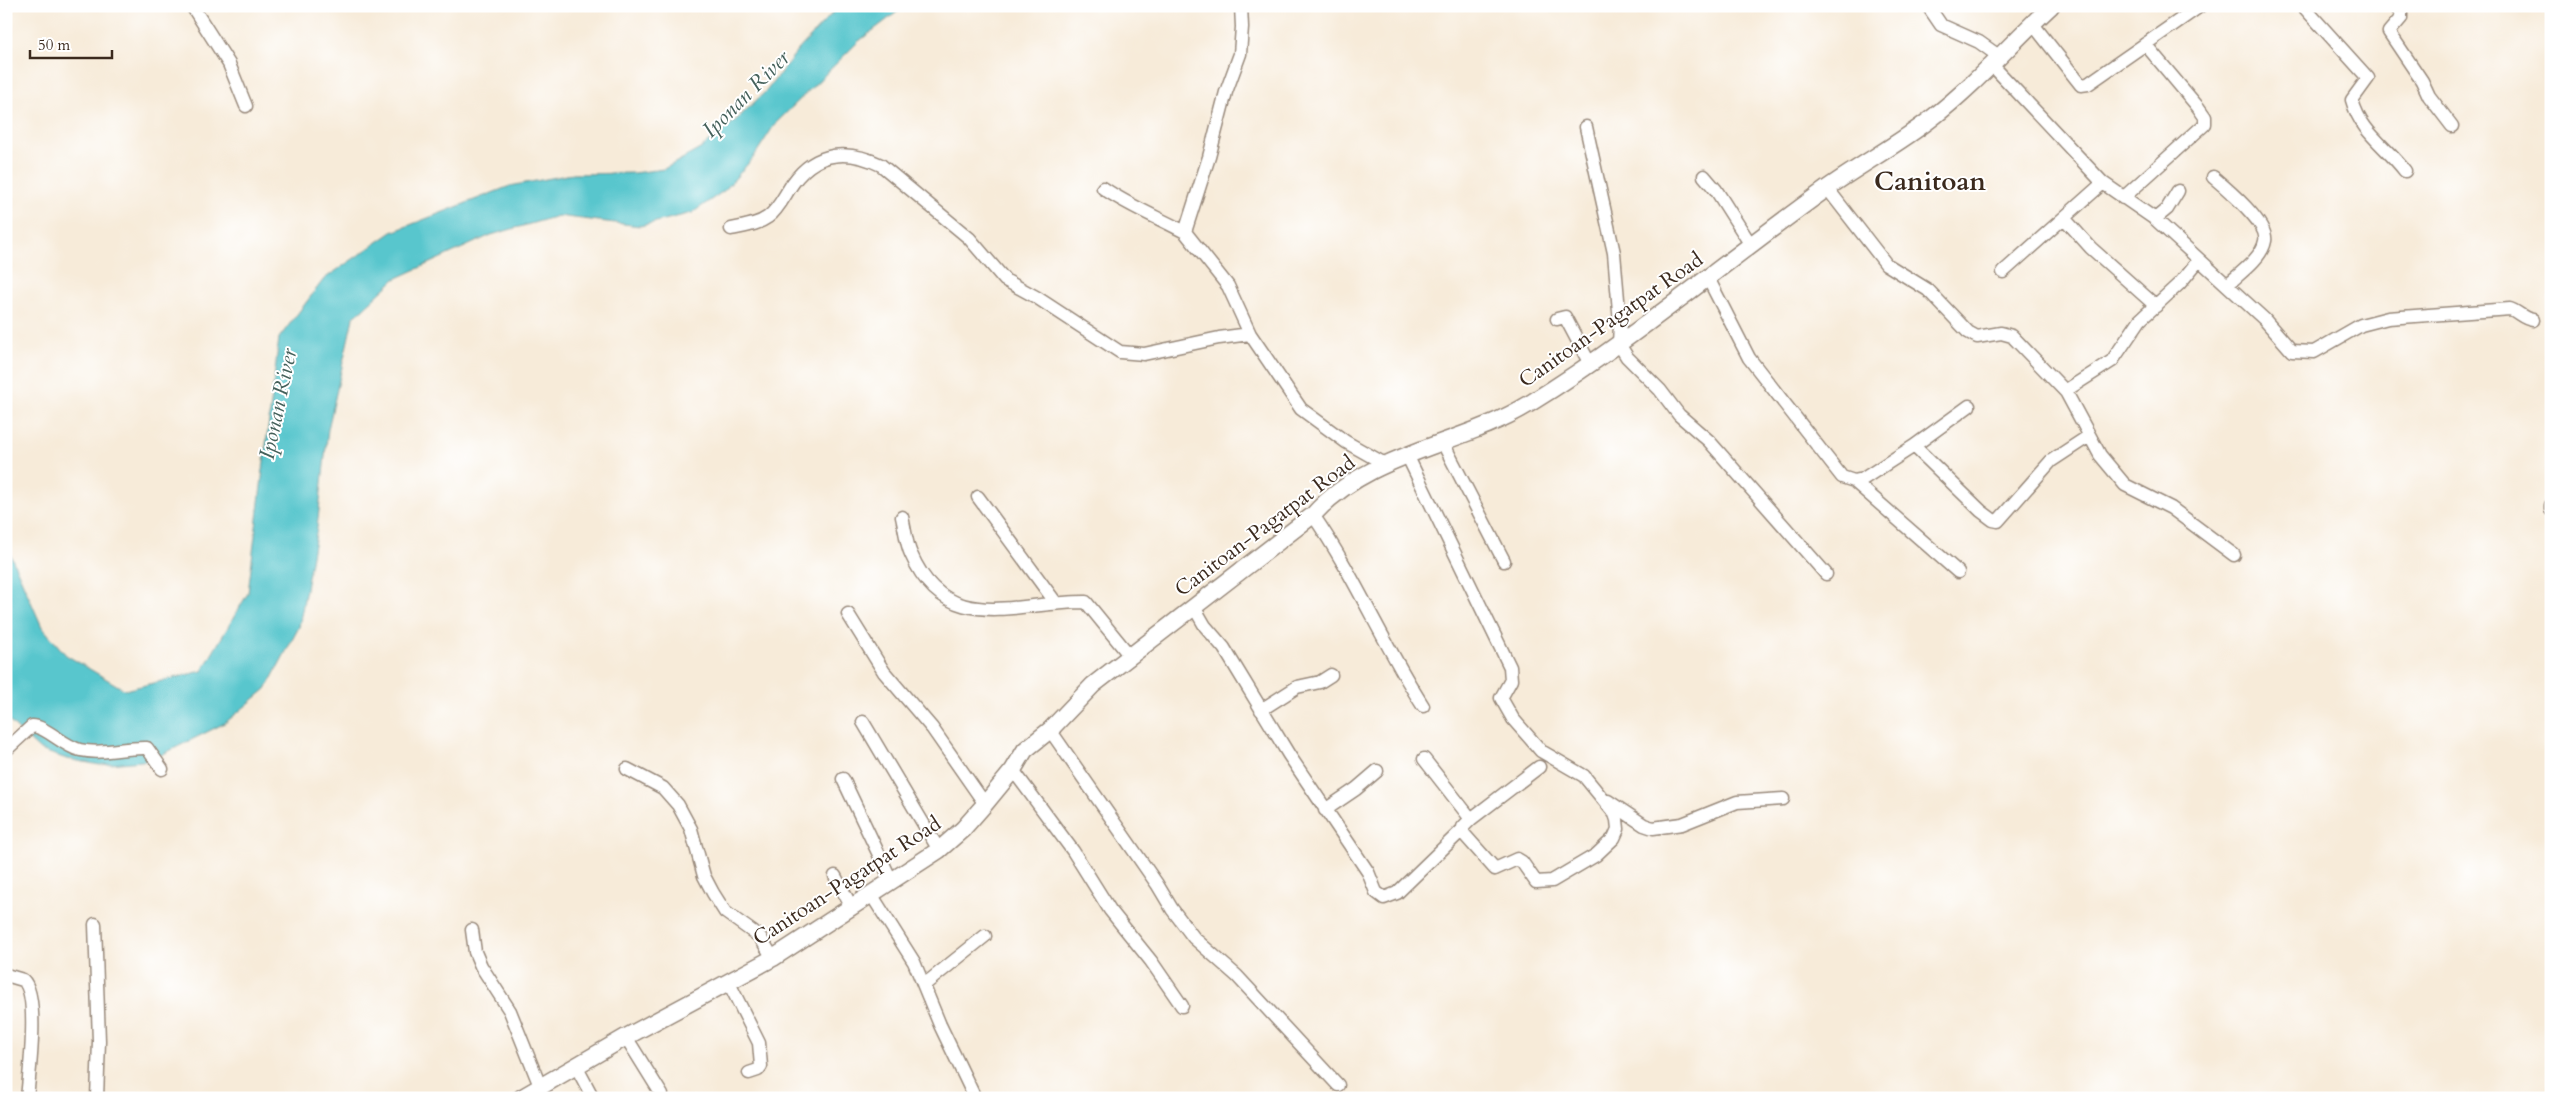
<svg xmlns="http://www.w3.org/2000/svg" width="2557" height="1104" font-family="Cardo,serif">
  <style>
    .water { fill: #58c6cd; stroke: #4a7876 }
    .lines { fill: none; stroke-linecap: round; stroke-linejoin: round }
    .minor-casing { stroke: #998a7c; stroke-width: 15 }
    .tertiary-casing { stroke: #998a7c; stroke-width: 19 }
    .minor { stroke: #fff; stroke-width: 12 }
    .tertiary { stroke: #fff; stroke-width: 16 }
    .labels { text-anchor: middle; dominant-baseline: central; stroke-width: 4; stroke-linejoin: round; paint-order: stroke }
    .street-label { font-size: 21px; fill: #3b2a1e; stroke: #fff }
    .water-label { font-size: 22px; font-style: italic; fill: #45615b; stroke: #fff }
    .district-label { font-size: 26px; font-weight: bold; fill: #3b2a1e; stroke: #fff }
  </style>
  <rect width="100%" height="100%" fill="#fff"/>
  <filter id="ink" filterUnits="userSpaceOnUse"><feTurbulence type="fractalNoise" baseFrequency=".02" numOctaves="2"/><feDisplacementMap in="SourceGraphic" scale="10" xChannelSelector="R" yChannelSelector="G"/><feConvolveMatrix kernelMatrix="1 2 1 2 8 2 1 2 1" color-interpolation-filters="sRGB"/></filter>
  <filter id="wash" filterUnits="userSpaceOnUse"><feTurbulence type="fractalNoise" baseFrequency=".0096" numOctaves="4" result="noise"/><feDisplacementMap in="SourceGraphic" scale="20" xChannelSelector="R" yChannelSelector="G"/><feGaussianBlur stdDeviation="1.12" result="paint"/><feColorMatrix in="noise" values="0 0 0 0 0 0 0 0 0 0 0 0 0 0 0 0 0 1.4 0 .05"/><feComposite in="paint" operator="in"/></filter>
  <g filter="url(#wash)">
    <rect width="100%" height="100%" fill="#f7ebd9"/>
    <path class="water" d="M839 6H905L859 41 775 124 753 158 725 190 692 213 640 226 558 216 491 235 395 279 353 318 328 429 317 528 299 627 266 689 225 723 151 760 100 765 67 759 40 750 6 718V545L42 627 66 655 125 690 202 671 248 593 279 338 324 279 392 232 510 186 572 174 633 173 664 169 700 149 736 120 767 90 798 50Z"/>
  </g>
  <g filter="url(#ink)">
    <g class="lines">
      <defs>
        <path id="minor" d="M192 6 229 64 246 106
          M1241 6 1242 27 1240 54 1226 92 1209 157 1185 232 1228 286 1250 334 1301 409 1346 442 1385 464
          M1928 6 1941 25 1979 42 2000 57
          M2303 6 2368 78 2352 100C2361 133 2385 145 2405 171
          M2395 6 2401 13V18L2389 32 2422 81 2429 96 2452 126
          M2032 23 2081 85 2088 84 2200 6
          M1992 65 2103 183 2155 219 2264 319 2292 351 2314 352 2361 325 2388 318 2510 309C2519 312 2523 319 2533 320
          M1586 127 1614 253 1620 323 1619 344 1627 357 1660 390 1679 415 1709 441 1826 574
          M1704 176 1716 190 1751 245
          M2213 177C2226 188 2269 224 2265 241 2262 258 2239 274 2227 285
          M1103 188C1129 206 1157 217 1185 232
          M1827 188 1886 264 1928 290 1968 332 1977 337 2001 333 2012 336 2066 392 2100 455 2125 485 2171 508 2234 555
          M2123 198 2205 124V117L2198 107 2145 44
          M2064 218 2091 248 2156 306
          M2155 219 2167 209 2178 191
          M731 229C744 226 757 225 768 217 779 209 785 194 793 183 816 151 848 149 881 165L969 238 1005 280 1036 297 1120 352 1144 354 1219 338 1250 334
          M2003 272 2103 183
          M1708 278 1749 358 1842 477 1854 481 1863 479 1914 446 1981 511 1993 520 1998 521 2051 461 2089 436
          M1557 319 1565 317 1590 364
          M2065 391 2112 361 2140 320 2180 283 2199 260
          M1443 443 1504 561
          M1914 446 1969 406
          M1407 455 1510 667 1511 680 1501 698 1513 719 1541 751 1584 776 1615 814 1617 820 1618 829 1614 838 1596 855 1552 881 1536 882 1522 862 1517 859 1495 869 1463 833V827L1471 819 1424 759
          M1854 481 1958 572
          M978 497 1056 603
          M2551 505V510
          M1313 515C1355 576 1383 644 1423 706
          M902 517C905 529 906 543 911 554 947 637 1016 601 1086 602L1130 656
          M1194 607 1205 626 1224 648 1289 755 1368 872 1376 892 1384 898 1397 893 1462 830
          M848 614 884 672 932 728 985 804
          M1261 710 1297 687 1320 682 1331 675
          M863 722 939 850
          M1050 730 1157 884 1172 909 1194 938 1237 976 1338 1085
          M6 750 32 726C46 726 63 746 80 750 103 755 124 747 147 748L162 769
          M627 769 663 788 678 805 691 829 704 876 713 893 725 912 760 937 773 958
          M1013 770 1073 851 1110 910 1151 961 1182 1006
          M843 779 891 880
          M1608 801 1644 825 1653 828 1682 824 1737 802 1783 799
          M1325 810 1356 789 1377 771
          M1471 819 1539 767
          M835 876 851 906
          M871 894 914 962 940 1025 975 1098
          M95 924 99 1041 97 1098
          M472 930 475 952 481 966 510 1011 540 1086
          M6 975 23 980C40 995 29 1075 27 1098
          M728 981 759 1043 761 1066 758 1070 749 1073
          M924 985 985 936
          M626 1037 662 1095
          M576 1066 593 1098"/>
        <path id="tertiary" d="M521 1098 626 1037 773 958 939 850 963 829 985 804 1013 770 1025 750 1050 730 1093 685 1313 515C1369 452 1460 446 1529 404 1633 340 1727 260 1826 189 1861 164 1899 144 1932 118 1975 85 2011 43 2051 6"/>
      </defs>
      <use href="#minor" class="minor-casing"/>
      <use href="#tertiary" class="tertiary-casing"/>
      <use href="#minor" class="minor"/>
      <use href="#tertiary" class="tertiary"/>
    </g>
  </g>
  <g class="labels">
    <g class="street-label">
      <text transform="translate(1611 320) rotate(-35)">Canitoan-Pagatpat Road</text>
      <text transform="translate(1265 526) rotate(-37)">Canitoan-Pagatpat Road</text>
      <text transform="translate(847 881) rotate(-33)">Canitoan-Pagatpat Road</text>
    </g>
    <g class="water-label">
      <text transform="translate(746 94) rotate(-45)">Iponan River</text>
      <text transform="translate(278 404) rotate(-78)">Iponan River</text>
    </g>
    <g class="district-label">
      <text x="1930" y="181">Canitoan</text>
    </g>
  </g>
  <rect width="2557" height="1104" fill="none" stroke="#fff" stroke-width="25"/>
  <path d="M30 50v8h82v-8" fill="none" stroke="#3b2a1e" stroke-width="2.5"/>
  <text x="38" y="50" font-size="15" fill="#3b2a1e" stroke="#ffffff" stroke-width="4" paint-order="stroke">50 m</text>
</svg>
